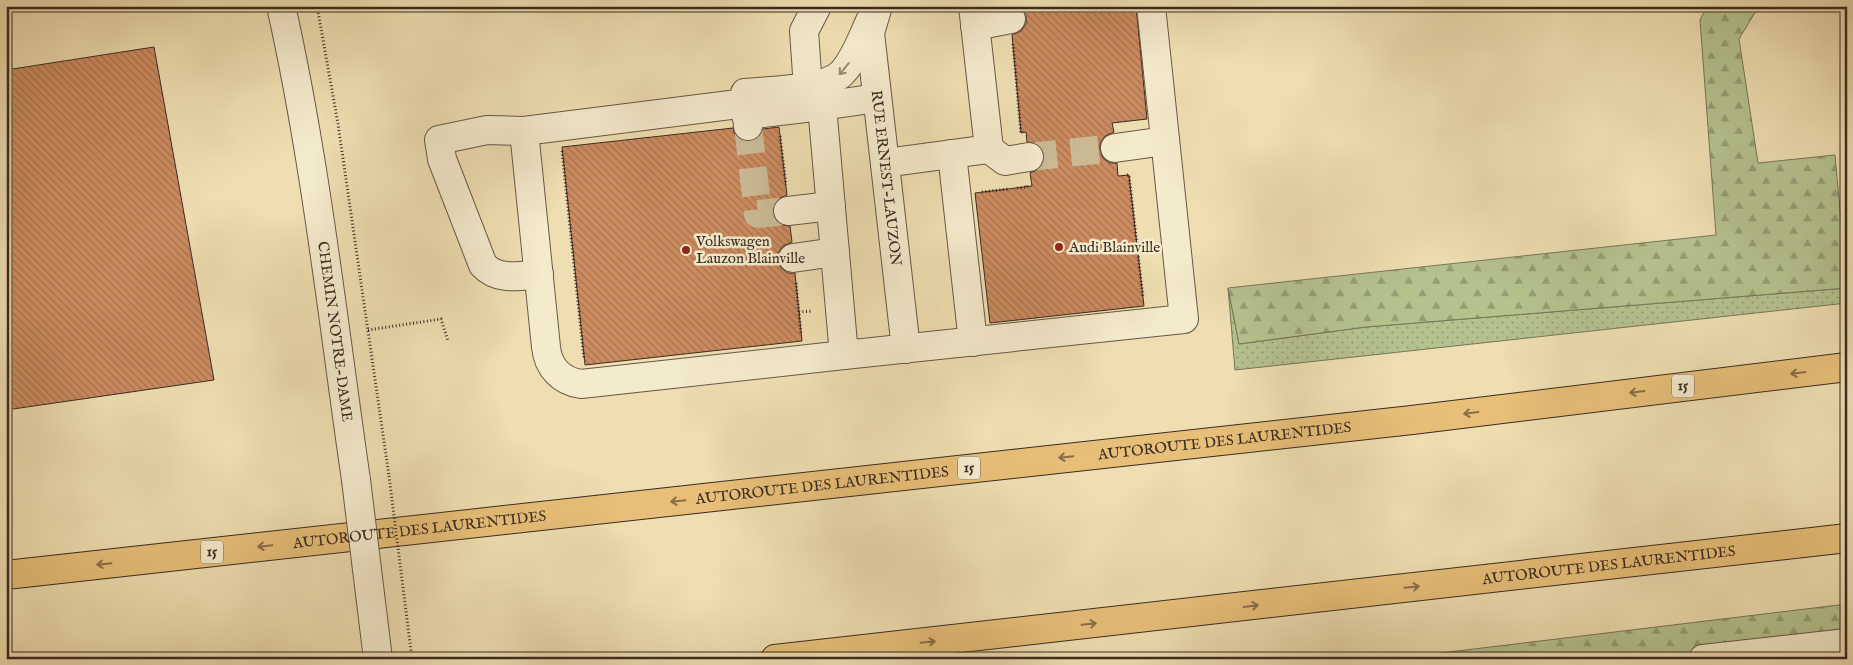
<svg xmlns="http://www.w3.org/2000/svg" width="1853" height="665" font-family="'IM FELL English',serif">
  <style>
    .grass { fill: url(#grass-dots); stroke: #787658 }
    .forest { fill: url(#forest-firs); stroke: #787658 }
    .building { fill: url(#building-back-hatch); stroke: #3a2b23 }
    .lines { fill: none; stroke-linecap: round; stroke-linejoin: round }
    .minor-tunnel { stroke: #caba95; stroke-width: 28; stroke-dasharray: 28 14; stroke-linecap: butt }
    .minor-casing { stroke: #675846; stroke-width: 30 }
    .highway-casing { stroke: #3a2b23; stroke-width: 30 }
    .path { stroke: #3a2b23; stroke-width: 3; stroke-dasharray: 1 2.5; stroke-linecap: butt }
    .minor { stroke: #f4eacc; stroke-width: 28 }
    .highway { stroke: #e7bf78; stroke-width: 28 }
    .minor-bridge-casing { stroke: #675846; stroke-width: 30; stroke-linecap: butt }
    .path-bridge { stroke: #3a2b23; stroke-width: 3; stroke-dasharray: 1 2.5; stroke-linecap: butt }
    .minor-bridge { stroke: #f4eacc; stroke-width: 28 }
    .oneway { stroke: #978a78 }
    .oneway2 { stroke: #886e49 }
    .poi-dot { fill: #8f2418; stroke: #f4eacc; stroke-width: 2 }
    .labels { text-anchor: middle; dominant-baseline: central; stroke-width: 5; stroke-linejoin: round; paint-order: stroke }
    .shield { fill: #f4eacc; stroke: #726456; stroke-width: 1 }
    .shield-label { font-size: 14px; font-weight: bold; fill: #3a2b23 }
    .street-label { font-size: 15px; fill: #3a2b23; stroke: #f4eacc }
    .poi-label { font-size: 15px; fill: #3a2b23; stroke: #f4eacc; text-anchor: start }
  </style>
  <defs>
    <pattern id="grass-dots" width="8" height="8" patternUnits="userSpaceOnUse" patternTransform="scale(1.25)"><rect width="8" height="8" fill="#b5c28e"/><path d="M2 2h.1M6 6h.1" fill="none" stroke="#949e74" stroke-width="1.8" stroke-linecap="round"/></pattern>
    <pattern id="forest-firs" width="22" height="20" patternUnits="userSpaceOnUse" patternTransform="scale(1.25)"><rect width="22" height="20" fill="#b5c28e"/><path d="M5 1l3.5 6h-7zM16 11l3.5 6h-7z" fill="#949e74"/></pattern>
    <pattern id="building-back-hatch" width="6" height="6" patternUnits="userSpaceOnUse" patternTransform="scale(1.25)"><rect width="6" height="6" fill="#cc8b60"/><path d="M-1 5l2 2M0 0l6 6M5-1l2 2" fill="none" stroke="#a7724f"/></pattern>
  </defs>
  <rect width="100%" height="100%" fill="#eedeb1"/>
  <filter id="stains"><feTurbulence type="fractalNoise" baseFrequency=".004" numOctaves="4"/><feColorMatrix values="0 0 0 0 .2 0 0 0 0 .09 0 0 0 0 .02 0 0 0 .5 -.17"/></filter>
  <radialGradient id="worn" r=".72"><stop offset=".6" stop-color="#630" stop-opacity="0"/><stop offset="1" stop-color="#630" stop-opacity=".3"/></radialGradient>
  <path class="grass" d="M1228 288 1239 344 1366 327 1847 288V303L1235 370Z"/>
  <path class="forest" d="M1707 6H1759L1739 39 1758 163 1835 155 1847 288 1366 327 1239 344 1228 288 1716 235 1700 20Z
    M1847 604V659H1391Z"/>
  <path class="building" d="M1019 6H1136L1147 119 1112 123 1114 132 1105 136 1100 143V150L1103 158 1110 163H1117L1118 176 1129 175 1144 306 990 323 975 193 1032 186 1030 173 1039 169 1043 163 1044 155 1041 147 1035 143 1027 142 1026 132 1021 133 1012 35 1021 31 1026 24V16Z
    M154 47 214 380 6 410V70Z
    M779 127 787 195 778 199 774 205 772 212 776 221 782 225 790 226 792 242 783 246 778 253V260L781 268 788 273H795L802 341 585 365 562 147 733 128 735 135 741 140 750 141 757 138 763 129Z"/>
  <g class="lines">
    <path class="minor-tunnel" d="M748 126 758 214 788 211
      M1029 157 1115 148"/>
    <defs>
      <g id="minor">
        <path id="s1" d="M281 6C316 162 333 322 356 480"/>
        <path id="s2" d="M878 6 870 33 906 349"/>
        <path d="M975 26 1011 19"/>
        <path d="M877 98 822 106 844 355 1184 319 1151 6"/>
        <path d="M746 103 524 131 546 347C548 367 561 381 581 384L844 355"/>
        <path d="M809 103 804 31 817 6"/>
        <path d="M746 115 822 106"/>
        <path d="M748 126 745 93C770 90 824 91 842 73 855 59 862 38 870 21"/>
        <path d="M524 131 487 130 439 140 442 159 483 265C498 281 519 276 539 274"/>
        <path d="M1115 148 1165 141"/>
        <path d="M989 149 1005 161 1029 157"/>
        <path d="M952 154 973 342"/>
        <path d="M885 163 989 149 973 6"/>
        <path d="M788 211 831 206"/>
        <path d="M793 258 835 252"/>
        <path d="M1703 659 1847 643"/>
      </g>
      <g id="highway">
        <path id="s3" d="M6 575 1412 420 1847 367"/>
        <path id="s4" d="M775 659 1847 538"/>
      </g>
    </defs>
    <use href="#minor" class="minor-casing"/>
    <use href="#highway" class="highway-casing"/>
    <path class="path" d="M317 6 338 124 389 476
      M1013 44 1021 133
      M780 136 786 185
      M562 151 584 359
      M1127 175H1129L1143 298
      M1017 188 1027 187V183
      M982 192 1008 189
      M796 283 801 334
      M799 312 813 311
      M368 330 441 319 448 341"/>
    <use href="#minor" class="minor"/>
    <use href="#highway" class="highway"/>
    <defs>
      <path id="minor-bridge" d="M356 480 378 659"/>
    </defs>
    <use href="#minor-bridge" class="minor-bridge-casing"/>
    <path class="path-bridge" d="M389 476 412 659"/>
    <use href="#minor-bridge" class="minor-bridge"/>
  </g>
  <defs><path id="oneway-shaft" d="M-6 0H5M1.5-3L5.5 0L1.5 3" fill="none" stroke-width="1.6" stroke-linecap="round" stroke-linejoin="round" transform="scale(1.25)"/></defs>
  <use class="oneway" href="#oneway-shaft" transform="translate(844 69) rotate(129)"/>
  <g class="oneway2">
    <use href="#oneway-shaft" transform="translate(1798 373) rotate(173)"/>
    <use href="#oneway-shaft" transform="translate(1637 392) rotate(173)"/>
    <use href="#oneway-shaft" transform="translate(1471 413) rotate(173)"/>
    <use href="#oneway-shaft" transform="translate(1066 457) rotate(174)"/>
    <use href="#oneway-shaft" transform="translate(678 501) rotate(174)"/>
    <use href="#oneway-shaft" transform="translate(265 546) rotate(174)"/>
    <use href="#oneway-shaft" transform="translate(104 564) rotate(174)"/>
    <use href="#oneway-shaft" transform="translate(1412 587) rotate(-6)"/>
    <use href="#oneway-shaft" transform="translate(1251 606) rotate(-7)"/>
    <use href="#oneway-shaft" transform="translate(1089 624) rotate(-6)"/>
    <use href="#oneway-shaft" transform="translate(928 642) rotate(-6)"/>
  </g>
  <g class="poi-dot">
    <circle cx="1059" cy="247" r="5"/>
    <circle cx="686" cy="250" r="5"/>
  </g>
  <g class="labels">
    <g class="shield">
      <rect x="1672" y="374.5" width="22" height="23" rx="4"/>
      <rect x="958" y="456.5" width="22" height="23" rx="4"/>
      <rect x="201" y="540.5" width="22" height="23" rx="4"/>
    </g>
    <g class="shield-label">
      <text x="1683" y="386">15</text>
      <text x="969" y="468">15</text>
      <text x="212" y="552">15</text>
    </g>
    <g class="street-label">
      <text stroke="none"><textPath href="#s2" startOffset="174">RUE ERNEST-LAUZON</textPath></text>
      <text stroke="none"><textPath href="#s1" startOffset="330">CHEMIN NOTRE-DAME</textPath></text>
      <text stroke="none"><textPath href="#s3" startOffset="1226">AUTOROUTE DES LAURENTIDES</textPath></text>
      <text stroke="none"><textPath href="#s3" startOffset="821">AUTOROUTE DES LAURENTIDES</textPath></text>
      <text stroke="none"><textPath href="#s3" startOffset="416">AUTOROUTE DES LAURENTIDES</textPath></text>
      <text stroke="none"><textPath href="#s4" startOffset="839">AUTOROUTE DES LAURENTIDES</textPath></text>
    </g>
    <g class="poi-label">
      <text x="696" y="241">Volkswagen<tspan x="696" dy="17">Lauzon Blainville</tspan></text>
      <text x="1069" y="247">Audi Blainville</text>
    </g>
  </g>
  <rect width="1853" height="665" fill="none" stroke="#eedeb1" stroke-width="25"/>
  <rect x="8" y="8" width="1838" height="650" fill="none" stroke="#3a2b23" stroke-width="2.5"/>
  <rect x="12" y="12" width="1828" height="640" fill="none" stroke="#3a2b23"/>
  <rect width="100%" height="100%" filter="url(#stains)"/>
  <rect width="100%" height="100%" fill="url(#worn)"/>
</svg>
